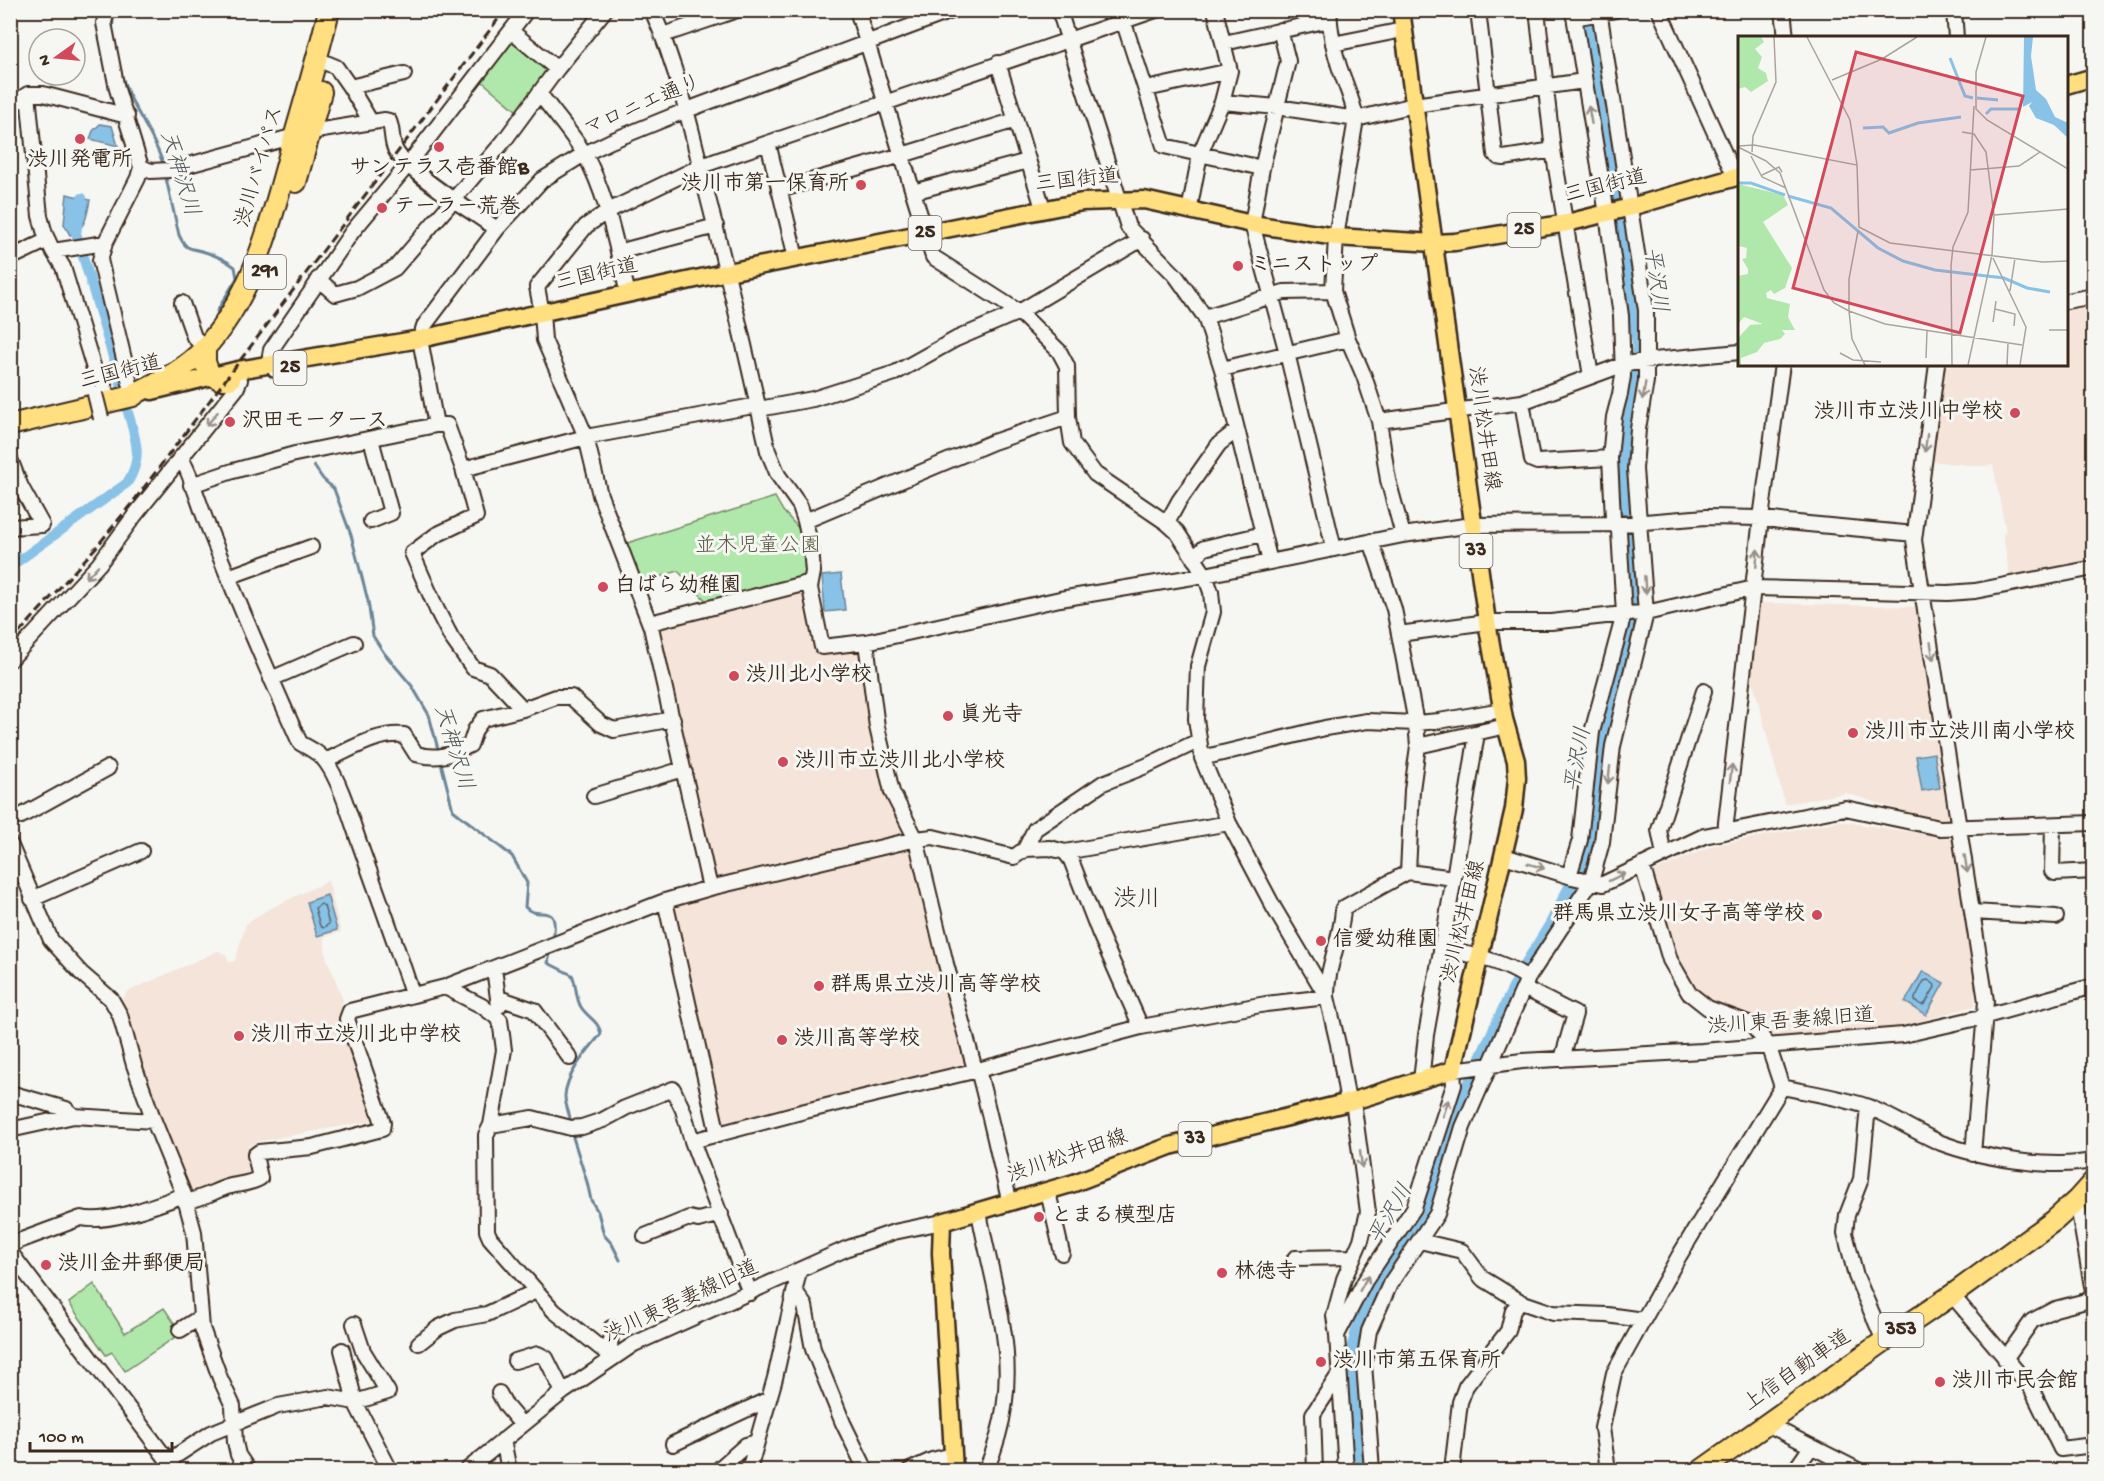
<svg xmlns="http://www.w3.org/2000/svg" width="2104" height="1481" font-family="'Gochi Hand','Klee One',sans-serif">
  <style>
    .built { fill: #f4e4da }
    .green { fill: #b0e8ac; stroke: #768965; stroke-width: 1.5 }
    .water { fill: #89c2e7; stroke: #6a8597; stroke-width: 1.5 }
    .lines { fill: none; stroke-linecap: round; stroke-linejoin: round }
    .shore { stroke: #5a676e; stroke-width: 1.5 }
    .stream { stroke: #6a8597; stroke-width: 3 }
    .canal { stroke: #89c2e7; stroke-width: 10 }
    .river { stroke: #89c2e7; stroke-width: 16 }
    .minor-casing { stroke: #3b2a1e; stroke-width: 18 }
    .major-casing { stroke: #3b2a1e; stroke-width: 21 }
    .highway-casing { stroke: #3b2a1e; stroke-width: 24 }
    .minor { stroke: #f6f6f2; stroke-width: 14 }
    .major { stroke: #ffdf80; stroke-width: 16 }
    .highway { stroke: #ffdf80; stroke-width: 20 }
    .rail { stroke: #3b2a1e; stroke-width: 3; stroke-dasharray: 9 4.5; stroke-linecap: butt }
    .minor-bridge-casing { stroke: #3b2a1e; stroke-width: 18; stroke-linecap: butt }
    .minor-bridge { stroke: #f6f6f2; stroke-width: 14 }
    .oneway { stroke: #989088 }
    .poi-dot { fill: #d1495b; stroke: #f6f6f2; stroke-width: 2 }
    .labels { text-anchor: middle; dominant-baseline: central; stroke-width: 6; stroke-linejoin: round; paint-order: stroke }
    .shield { fill: #f6f6f2; stroke: #73675e; stroke-width: 1.5 }
    .shield-label { font-size: 20px; font-weight: bold; fill: #3b2a1e }
    .street-label { font-size: 21px; fill: #3b2a1e; stroke: #f6f6f2 }
    .poi-label { font-size: 21px; font-weight: bold; fill: #3b2a1e; stroke: #f6f6f2; text-anchor: start }
    .park-label { font-size: 21px; fill: #585a42; stroke: #f6f6f2 }
    .water-label { font-size: 22px; font-style: italic; fill: #52585a; stroke: #f6f6f2 }
    .quarter-label { font-size: 24px; fill: #3b2a1e; stroke: #f6f6f2 }
    .inset-river { fill: none; stroke: #89c2e7; stroke-width: 3 }
    .inset-road { fill: none; stroke: #aba49d; stroke-width: 1.5 }
    .view { fill: #d1495b; fill-opacity: 0.15; stroke: #d1495b; stroke-width: 3 }
    .inset-edge { fill: none; stroke: #3b2a1e; stroke-width: 3 }
  </style>
  <rect width="100%" height="100%" fill="#f6f6f2"/>
  <filter id="ink" filterUnits="userSpaceOnUse"><feTurbulence type="fractalNoise" baseFrequency=".0167" numOctaves="2"/><feDisplacementMap in="SourceGraphic" scale="12" xChannelSelector="R" yChannelSelector="G"/><feConvolveMatrix kernelMatrix="1 2 1 2 8 2 1 2 1" color-interpolation-filters="sRGB"/></filter>
  <g filter="url(#ink)">
    <path class="built" d="M2093 299V560L2010 578 2003 534 2006 532 1993 465 1980 466 1929 461 1943 365 2066 364 2067 306Z
      M807 585 817 641 860 647 907 832 905 837 716 884 654 624Z
      M1760 603 1918 607 1953 812 1949 820 1939 822 1846 793 1785 804 1751 674Z
      M1839 821 1955 839 1977 970 1974 1006 1900 1027 1773 1037 1750 1014 1725 1008 1698 990 1679 958 1651 873 1712 846Z
      M913 845 970 1068 721 1127 670 903Z
      M328 881 341 932 324 937 326 956 343 1000 339 1014 375 1107 370 1121 260 1141 248 1146 257 1174 189 1197 153 1104 122 1000 127 992 218 951 226 955 229 962 235 961 246 924 267 910Z"/>
    <path class="green" d="M510 37 550 72 517 111 478 78Z
      M775 497 783 511 804 534 807 553 806 580 709 604 678 571 640 583 624 544Z
      M94 1284 125 1333 164 1308 181 1333 125 1371 112 1352 106 1355 69 1303Z"/>
    <path class="water" d="M100 124 112 126 118 146 90 139 93 131Z
      M67 194 90 200C87 215 86 229 70 235L64 224Z
      M841 574 845 610 825 612 822 576Z
      M1934 753 1940 788 1922 791 1916 756Z
      M327 895 337 930 317 936 307 902Z
      M1923 971 1944 983 1926 1015 1905 1002Z"/>
    <g class="lines">
      <path class="shore" d="M321 904 324 906 329 924 323 928 320 926 315 908Z
        M1928 980 1934 984 1935 987 1925 1004 1922 1005 1915 1001V998L1924 981Z"/>
      <path class="stream" d="M112 31 114 10
        M120 70C129 106 154 132 164 167
        M165 174 179 235C187 252 190 247 205 252 215 255 227 261 235 267L237 278 217 311 218 314
        M314 466 323 479 334 489 351 535 368 601 373 636 384 653 412 686 429 715 439 753
        M440 759 453 810 512 856 527 883 525 907C538 922 560 898 553 940
        M551 949 548 963 572 975C577 985 575 997 581 1007 587 1017 599 1021 601 1034 587 1051 566 1074 565 1096 565 1107 571 1115 571 1125
        M571 1131 587 1182 591 1200 598 1212 604 1235 612 1244 620 1260"/>
      <path class="canal" d="M82 198 76 233 124 394
        M10 567 127 483C145 455 134 437 127 408"/>
      <path class="river" d="M1364 1470 1355 1415 1353 1369 1354 1349 1360 1327 1369 1300 1392 1259 1425 1212 1468 1091 1502 1017 1526 968 1552 926 1584 864 1615 693 1632 631 1633 603 1626 478 1629 426 1638 383 1640 343 1623 220 1587 10"/>
      <defs>
        <path id="minor" d="M107 10 104 23 117 89 141 167 138 178 105 243 100 260 133 396
          M652 10C678 69 692 132 707 194 729 279 749 365 768 451L778 475 800 506 805 521 811 548 813 572 810 588 822 647 866 642 1060 599 1205 575 1403 535 1472 525 1620 524 1706 517 1761 518 1787 522 1915 534
          M857 10 933 257 1019 312 1059 351 1067 366 1068 417 1072 443 1095 474 1167 523 1177 532 1205 575 1211 592 1213 612 1198 666 1196 719 1202 758 1229 823 1274 908 1327 997 1338 1044 1348 1102
          M1059 10 1128 227 1176 276 1205 317 1222 369 1270 562
          M1478 10 1495 154 1498 157 1504 158 1553 150
          M1537 10 1553 150 1591 376
          M1659 10 1735 177
          M1783 10 1786 38
          M1954 10 1956 38
          M1574 18 1616 10
          M1123 20 1164 146 1262 168
          M1280 30 1288 61 1262 168 1252 224 1287 353 1334 549
          M511 31 557 69
          M663 35 737 10
          M1224 43 1329 20
          M1333 44 1403 30
          M317 59 336 67 350 87 404 74
          M998 63 1043 208
          M350 87 371 122
          M1146 89 1230 71
          M539 93C554 113 571 132 584 153 608 196 616 246 628 294
          M28 94 40 216 45 234 53 251 105 243
          M1222 102 1277 107 1356 119C1353 100 1345 84 1339 66 1333 48 1330 29 1329 10
          M10 106 28 94H43L127 116
          M768 143 796 258
          M141 167 151 171 170 170 310 132 385 120 389 121C393 130 391 140 395 149 404 170 475 214 497 229
          M779 190 902 155 1016 120
          M913 192 1028 161
          M1189 211 1200 154 1222 102 1230 71 1215 10
          M53 251 63 267 95 372 102 380 110 403
          M618 252 716 226
          M10 258 48 240
          M318 279 335 294 357 288 395 268 504 141 557 69 605 10
          M2066 301 2094 296
          M182 303 194 337 205 348
          M1205 317 1284 292 1333 291
          M1937 364 1914 540 1986 1001 1973 1154
          M1222 369 1348 339
          M275 370 270 355 271 350 352 232 407 166 527 10
          M1522 402 1532 460 1537 462 1610 458
          M1379 421 1522 402 1622 365 1643 361 1740 352
          M436 425 420 339 424 326 497 229 542 180 584 154 611 141 687 110 954 10
          M180 458C187 463 201 509 206 521 235 596 267 670 300 743 309 748 320 753 326 762 340 781 351 819 359 842 377 893 396 943 412 994
          M10 459 21 487 42 525 10 527
          M463 469 586 437 753 406 759 409 813 399 895 373 956 339 1019 312 1142 239
          M191 485 233 471 295 454 436 425H447L463 469 476 516 436 535 412 553 437 610 451 637 473 668 490 674 523 709 556 697H571L601 724 614 730 673 719
          M371 521 391 513 371 439
          M805 521 993 442 1068 417
          M1167 523 1179 501 1219 444 1237 430
          M1403 535 1388 480 1379 421 1364 376 1348 339 1333 291 1336 237 1356 119 1414 105 1584 81
          M1371 541 1394 609 1399 634
          M1194 559 1204 548 1263 534
          M228 577 311 547
          M650 623 811 582
          M866 642 877 727 892 792 916 839 946 964 974 1066 978 1070C990 1114 999 1159 1010 1203
          M10 660 99 564 135 515 236 389 240 380 238 370
          M271 679 354 643
          M1418 746 1506 726
          M1202 758 1325 728 1367 721 1416 723 1439 721 1502 710
          M325 761C350 750 377 732 404 735L416 754C438 760 450 755 470 745L475 730 483 719 523 709
          M594 796 680 770 685 773
          M10 819 21 816 108 768
          M2053 825 2052 871 2055 873 2094 871
          M1725 831 1761 518 1782 364
          M10 844 51 940 81 973 111 999 120 1015 134 1065 154 1121 184 1195 194 1232 202 1328 220 1378 233 1406 235 1442 238 1455 248 1470
          M1025 849 1050 848 1065 852 1071 860 1099 932 1141 1027
          M1065 852 1229 823
          M1664 855 1659 830 1704 691
          M1504 856 1572 877 1603 884 1704 836 1845 808 1940 828 2094 823
          M1408 872 1412 790 1418 746 1416 723 1399 634 1487 622H1551L1624 614 1646 613 1754 588 1948 593 1975 591 2094 568
          M1569 876 1580 840 1592 732 1624 614 1619 531 1613 518 1610 458 1614 417 1620 394 1623 376 1621 316 1607 214 1573 10
          M710 888 651 627 600 495 586 437 544 340 542 313 537 287 586 226 608 211 701 166 1156 10
          M32 899 141 851
          M665 901 718 1135
          M1973 912 2056 917
          M1441 949C1474 955 1500 960 1528 978
          M494 968 499 1006
          M445 987 482 1006 500 1020 504 1050 491 1125 532 1118 571 1128 582 1127 603 1120 625 1108 673 1089 683 1110 692 1141 750 1293
          M1524 988 1575 1014 1562 1059
          M499 998 534 1010 570 1058
          M1421 1081 1426 1035 1454 878 1477 733
          M1782 1087C1809 1093 1845 1098 1871 1108 1895 1118 1917 1133 1941 1143 1978 1157 2055 1171 2094 1160
          M10 1093 66 1109 74 1116
          M1868 1107 1861 1179 1847 1215 1845 1233 1856 1276 1884 1341
          M491 1125 486 1135 487 1231 490 1238 554 1311 613 1358
          M10 1126 19 1128 74 1116 154 1121
          M692 1141 801 1112 978 1070 1141 1027 1266 1004 1327 997C1326 967 1342 939 1343 908L1408 872 1454 878
          M1048 1192 1062 1253
          M185 1202C200 1199 213 1192 227 1187 238 1184 250 1184 260 1178L255 1155 259 1152 312 1147 382 1129 383 1123 347 1019 350 1011 445 987 665 901 710 888 916 839 933 837 1014 857 1025 849 1035 829 1103 783 1146 766 1198 741
          M979 1212C993 1290 1021 1356 998 1436 994 1448 992 1459 985 1470
          M645 1236 689 1218 698 1220 721 1214
          M1420 1241 1462 1251 1482 1278 1521 1302
          M10 1246 19 1241 81 1218C110 1224 156 1205 184 1195
          M10 1252 175 1470
          M1295 1258 1354 1257
          M796 1292 805 1306 813 1349 843 1423 866 1470
          M1952 1295 2031 1388 2061 1449 2094 1445
          M611 1328 610 1350 613 1358
          M180 1330 201 1317
          M1337 1335 1365 1281 1414 1208 1454 1085 1453 1070 1522 1061 1702 1051 1903 1035 1986 1016 2094 986
          M419 1343 438 1328 455 1320 487 1314 536 1291
          M342 1350 355 1402 390 1470
          M2005 1359 2032 1321 2055 1309 2090 1300 2093 1292 2077 1200
          M515 1361 538 1354 546 1358 563 1392
          M499 1393 506 1406 522 1425
          M1767 1424 1858 1470
          M503 1440 509 1470
          M673 1444 769 1399
          M168 1461 211 1433 278 1406 328 1397 355 1402 388 1392 363 1351 354 1324
          M720 1468 746 1445 757 1442
          M467 1470 563 1392 634 1344 848 1248 894 1232 942 1222
          M749 1470 775 1378 799 1271
          M910 1470 932 1460 953 1455
          M1315 1470 1313 1414 1338 1376
          M1346 1470 1337 1335 1334 1316 1344 1279 1361 1240 1368 1212 1353 1101
          M1372 1470 1364 1364 1369 1331 1390 1284 1437 1214 1463 1127 1528 978 1591 882 1602 842 1613 746 1646 613 1635 469 1638 429 1646 381V310L1599 10
          M1452 1470 1460 1402 1466 1386 1508 1331 1513 1310 1521 1302 1553 1313 1607 1315 1643 1320
          M1608 1470 1602 1428 1614 1373 1679 1256 1782 1087 1768 1045 1751 1024 1708 1008 1689 993 1670 960 1642 865
          M1795 1470 1811 1447"/>
        <path id="major" d="M2066 85 2094 77
          M152 391 238 370 420 339 728 272 1082 202 1144 200 1252 224 1336 237 1434 243 1455 242 1567 223 1627 208 1740 176
          M954 1470 941 1253 942 1222 1074 1183 1170 1146 1353 1101 1453 1070 1514 809 1517 778 1516 761 1504 719 1487 622 1401 10"/>
        <path id="highway" d="M296 182 321 92
          M205 348V362L209 373 219 379H230
          M10 425 133 396 138 392C162 380 184 370 203 350 256 294 274 210 294 138 306 96 319 53 329 10
          M1702 1470 1884 1341 1952 1295 2055 1220 2077 1200 2094 1181"/>
      </defs>
      <use href="#minor" class="minor-casing"/>
      <use href="#major" class="major-casing"/>
      <use href="#highway" class="highway-casing"/>
      <use href="#minor" class="minor"/>
      <use href="#major" class="major"/>
      <use href="#highway" class="highway"/>
      <path class="rail" d="M10 643 98 545 136 498 505 10"/>
      <defs>
        <path id="minor-bridge" d="M95 394 101 418"/>
      </defs>
      <use href="#minor-bridge" class="minor-bridge-casing"/>
      <use href="#minor-bridge" class="minor-bridge"/>
    </g>
    <defs><path id="oneway-shaft" d="M-6 0H5M1.5-3L5.5 0L1.5 3" fill="none" stroke-width="1.6" stroke-linecap="round" stroke-linejoin="round" transform="scale(1.5)"/></defs>
    <g class="oneway">
      <use href="#oneway-shaft" transform="translate(1590 115) rotate(-100)"/>
      <use href="#oneway-shaft" transform="translate(1644 391) rotate(99)"/>
      <use href="#oneway-shaft" transform="translate(212 419) rotate(129)"/>
      <use href="#oneway-shaft" transform="translate(1926 443) rotate(97)"/>
      <use href="#oneway-shaft" transform="translate(1757 558) rotate(-85)"/>
      <use href="#oneway-shaft" transform="translate(92 572) rotate(133)"/>
      <use href="#oneway-shaft" transform="translate(1645 585) rotate(86)"/>
      <use href="#oneway-shaft" transform="translate(1932 651) rotate(81)"/>
      <use href="#oneway-shaft" transform="translate(1731 773) rotate(-83)"/>
      <use href="#oneway-shaft" transform="translate(1609 775) rotate(97)"/>
      <use href="#oneway-shaft" transform="translate(1966 864) rotate(81)"/>
      <use href="#oneway-shaft" transform="translate(1536 866) rotate(17)"/>
      <use href="#oneway-shaft" transform="translate(1617 877) rotate(-26)"/>
      <use href="#oneway-shaft" transform="translate(1446 1108) rotate(-71)"/>
      <use href="#oneway-shaft" transform="translate(1361 1159) rotate(83)"/>
      <use href="#oneway-shaft" transform="translate(1364 1283) rotate(-61)"/>
    </g>
  </g>
  <g class="poi-dot">
    <circle cx="80" cy="139" r="6"/>
    <circle cx="439" cy="147" r="6"/>
    <circle cx="861" cy="185" r="6"/>
    <circle cx="382" cy="208" r="6"/>
    <circle cx="1238" cy="266" r="6"/>
    <circle cx="2015" cy="413" r="6"/>
    <circle cx="230" cy="422" r="6"/>
    <circle cx="603" cy="587" r="6"/>
    <circle cx="734" cy="676" r="6"/>
    <circle cx="948" cy="716" r="6"/>
    <circle cx="1853" cy="733" r="6"/>
    <circle cx="783" cy="762" r="6"/>
    <circle cx="1817" cy="915" r="6"/>
    <circle cx="1321" cy="941" r="6"/>
    <circle cx="819" cy="986" r="6"/>
    <circle cx="239" cy="1036" r="6"/>
    <circle cx="782" cy="1040" r="6"/>
    <circle cx="1039" cy="1217" r="6"/>
    <circle cx="46" cy="1265" r="6"/>
    <circle cx="1222" cy="1273" r="6"/>
    <circle cx="1321" cy="1362" r="6"/>
    <circle cx="1940" cy="1382" r="6"/>
  </g>
  <g class="labels">
    <g class="shield">
      <rect x="1507.5" y="213" width="33" height="34" rx="4.5"/>
      <rect x="908.5" y="216" width="33" height="34" rx="4.5"/>
      <rect x="244" y="255" width="42" height="34" rx="4.5"/>
      <rect x="273.5" y="351" width="33" height="34" rx="4.5"/>
      <rect x="1459.5" y="534" width="33" height="34" rx="4.5"/>
      <rect x="1178.5" y="1122" width="33" height="34" rx="4.5"/>
      <rect x="1878.5" y="1313" width="45" height="34" rx="4.5"/>
    </g>
    <g class="shield-label">
      <text x="1524" y="230">25</text>
      <text x="925" y="233">25</text>
      <text x="265" y="272">291</text>
      <text x="290" y="368">25</text>
      <text x="1476" y="551">33</text>
      <text x="1195" y="1139">33</text>
      <text x="1901" y="1330">353</text>
    </g>
    <g class="street-label">
      <text transform="translate(643 107) rotate(-23)">マロニエ通り</text>
      <text transform="translate(261 167) rotate(-74)">渋川バイパス</text>
      <text transform="translate(1077 182) rotate(-6)">三国街道</text>
      <text transform="translate(1606 188) rotate(-14)">三国街道</text>
      <text transform="translate(597 276) rotate(-13)">三国街道</text>
      <text transform="translate(121 374) rotate(-14)">三国街道</text>
      <text transform="translate(1482 429) rotate(82)">渋川松井田線</text>
      <text transform="translate(1465 922) rotate(-76)">渋川松井田線</text>
      <text transform="translate(1791 1023) rotate(-4)">渋川東吾妻線旧道</text>
      <text transform="translate(1068 1158) rotate(-19)">渋川松井田線</text>
      <text transform="translate(682 1303) rotate(-25)">渋川東吾妻線旧道</text>
      <text transform="translate(1798 1372) rotate(-35)">上信自動車道</text>
    </g>
    <g class="poi-label">
      <text x="80" y="161" text-anchor="middle">渋川発電所</text>
      <text x="439" y="169" text-anchor="middle">サンテラス壱番館B</text>
      <text x="849" y="185" text-anchor="end">渋川市第一保育所</text>
      <text x="394" y="208">テーラー荒巻</text>
      <text x="1250" y="266">ミニストップ</text>
      <text x="2003" y="413" text-anchor="end">渋川市立渋川中学校</text>
      <text x="242" y="422">沢田モータース</text>
      <text x="615" y="587">白ばら幼稚園</text>
      <text x="746" y="676">渋川北小学校</text>
      <text x="960" y="716">眞光寺</text>
      <text x="1865" y="733">渋川市立渋川南小学校</text>
      <text x="795" y="762">渋川市立渋川北小学校</text>
      <text x="1805" y="915" text-anchor="end">群馬県立渋川女子高等学校</text>
      <text x="1333" y="941">信愛幼稚園</text>
      <text x="831" y="986">群馬県立渋川高等学校</text>
      <text x="251" y="1036">渋川市立渋川北中学校</text>
      <text x="794" y="1040">渋川高等学校</text>
      <text x="1051" y="1217">とまる模型店</text>
      <text x="58" y="1265">渋川金井郵便局</text>
      <text x="1234" y="1273">林徳寺</text>
      <text x="1333" y="1362">渋川市第五保育所</text>
      <text x="1952" y="1382">渋川市民会館</text>
    </g>
    <g class="park-label">
      <text x="758" y="547">並木児童公園</text>
    </g>
    <g class="water-label">
      <text transform="translate(178 174) rotate(73)">天神沢川</text>
      <text transform="translate(1654 280) rotate(82)">平沢川</text>
      <text transform="translate(452 748) rotate(73)">天神沢川</text>
      <text transform="translate(1580 760) rotate(-80)">平沢川</text>
      <text transform="translate(1392 1215) rotate(-60)">平沢川</text>
    </g>
    <g class="quarter-label">
      <text x="1137" y="900">渋川</text>
    </g>
  </g>
  <g transform="translate(1738 36)">
    <rect width="330" height="330" fill="#f6f6f2"/>
    <path d="M0 1H23L26 6 17 13 24 21 20 32 28 37 30 45 13 56 7 51 0 53ZM0 148 45 159 50 169 25 186 54 232 47 252 36 258 33 254 28 257 29 262 52 268 50 281 57 294H44L47 298 42 303 26 307 19 316 3 322V329H12H0V302L12 289 25 288 6 281 0 288V240L10 238V233L4 223 8 222 9 212 1 210 0 204Z" fill="#b0e8ac"/>
    <path d="M286 1H295L293 20 298 54 308 63 317 81 330 87V102L316 89 298 82 291 70 294 66 285 71Z" fill="#89c2e7"/>
    <path class="inset-river" d="M212 22 227 60 235 62M239 62 260 64M248 78 253 73H280M125 92 145 91 151 97 180 87 223 81M0 147H13L47 159M50 160 93 172 140 212 165 225 197 234 266 242 289 252 312 256"/>
    <path class="inset-road" d="M69 1 112 84 119 129M248 1 238 36V73L249 84 330 133M94 44 144 23 179 1M224 96 236 98 248 116 256 179 254 219 230 329M0 110 16 109 119 129 121 191 152 207 305 226 330 225M0 111 28 125 42 137 86 254 96 267 111 275M14 116 15 100 38 46 36 1M13 120 24 141 48 152M232 134 281 130 302 116M24 139 41 131 44 136M256 179 330 173M120 195 111 243V275L147 288 284 309M255 222 288 291 282 329M272 255 277 222M257 273 277 278 276 290M111 275 114 303 127 329M255 286 258 265M311 294H330M102 317 115 324 143 326M188 322 189 295M214 329 213 230 215 211 230 176 236 70M269 329 270 307"/>
    <path class="view" d="M118 16 285 60 222 297 55 252Z"/>
    <rect width="330" height="330" class="inset-edge"/>
  </g>
  <rect width="2104" height="1481" fill="none" stroke="#f6f6f2" stroke-width="36"/>
  <rect x="18" y="18" width="2068" height="1445" fill="none" stroke="#3b2a1e" stroke-width="2" filter="url(#ink)"/>
  <g transform="translate(57 57) rotate(255)"><circle r="28" fill="#f6f6f2" stroke="#aba49d" stroke-width="1.5"/>
  <path d="M0-4.5L10 22L0 15L-10 22Z" fill="#d1495b"/>
  <text y="-9" font-size="16" font-weight="bold" text-anchor="middle" fill="#3b2a1e">N</text>
  </g>
  <path d="M30 1442v9h142v-9" fill="none" stroke="#3b2a1e" stroke-width="3"/>
  <text x="39" y="1442" font-size="18" fill="#3b2a1e" stroke="#f6f6f2" stroke-width="4.5" paint-order="stroke">100 m</text>
</svg>
